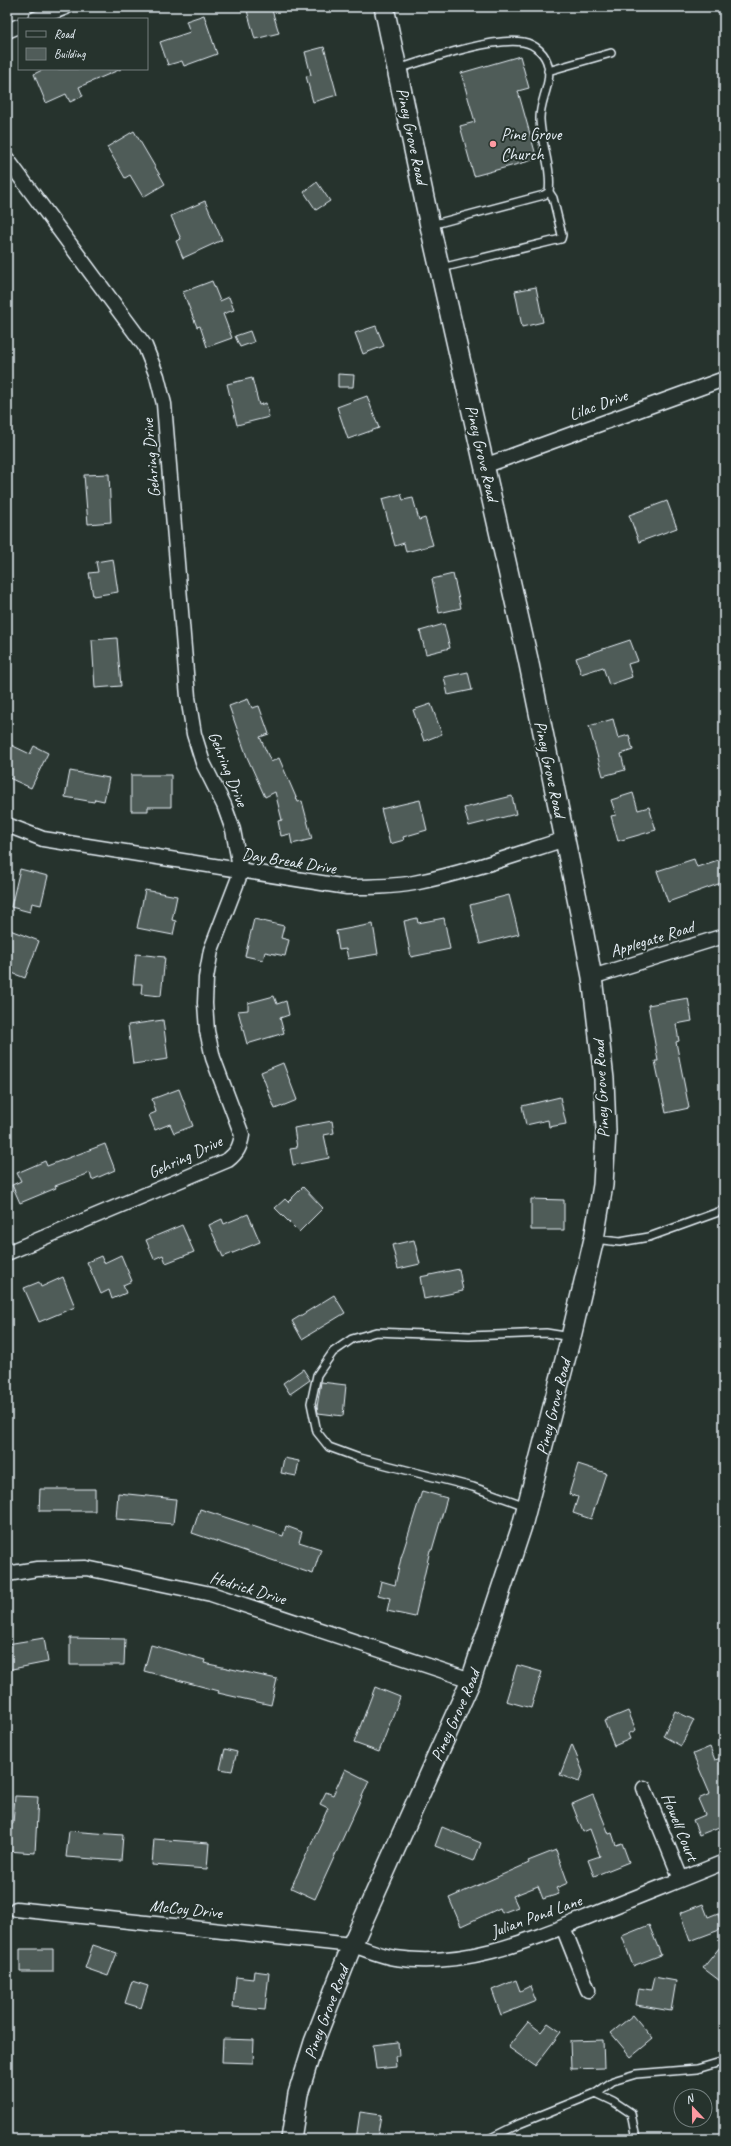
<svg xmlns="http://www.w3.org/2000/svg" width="731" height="2146" font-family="Caveat,sans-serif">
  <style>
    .building { fill: #505c59; stroke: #e8f1f8 }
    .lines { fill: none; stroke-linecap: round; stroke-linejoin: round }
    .lane-casing { stroke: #e8f1f8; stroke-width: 10 }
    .street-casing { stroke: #e8f1f8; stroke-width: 17 }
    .secondary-casing { stroke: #e8f1f8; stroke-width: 22 }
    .lane { stroke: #26332d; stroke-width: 7 }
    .street { stroke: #26332d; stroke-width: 14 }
    .secondary { stroke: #26332d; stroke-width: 19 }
    .poi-dot { fill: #ff9aa2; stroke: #26332d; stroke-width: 1.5 }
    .labels { text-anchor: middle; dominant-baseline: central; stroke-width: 4; stroke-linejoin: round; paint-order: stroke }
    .poi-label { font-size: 17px; fill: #e8f1f8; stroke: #26332d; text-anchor: start }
    .street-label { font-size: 17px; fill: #e8f1f8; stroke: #26332d }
  </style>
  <rect width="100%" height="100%" fill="#26332d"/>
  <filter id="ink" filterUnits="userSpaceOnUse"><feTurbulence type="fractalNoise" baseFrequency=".025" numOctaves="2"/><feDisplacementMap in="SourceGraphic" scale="8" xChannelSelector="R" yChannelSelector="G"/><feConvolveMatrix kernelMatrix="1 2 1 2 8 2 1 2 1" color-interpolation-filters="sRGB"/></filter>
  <g filter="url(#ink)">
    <path class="building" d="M246 7H271L279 33 255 39Z
      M204 15 217 54 184 66 182 61 168 65 160 42 190 32 186 21Z
      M324 47 337 95 313 102 306 76 311 75 305 52Z
      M520 56 529 88 518 91 537 159 474 176 460 126 475 122 461 73Z
      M44 69H121L79 87 83 96 70 102 66 94 46 103 34 74Z
      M134 131 165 184 143 197 130 175 125 178 107 147Z
      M317 182 330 201 316 210 304 192Z
      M205 201 222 240 183 258 176 241 181 239 171 216Z
      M212 281 220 301 229 297 234 310 223 314 232 338 207 347 200 326 197 327 183 292Z
      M536 287 543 322 522 327 515 291Z
      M376 326 384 346 363 354 355 333Z
      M250 331 254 342 240 347 235 336Z
      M338 374 354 375 353 387H338Z
      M252 378 259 405 266 403 269 417 237 425 227 384Z
      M367 396 379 428 348 439 337 407Z
      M109 474 111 522 88 524 84 475Z
      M401 494 403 500 413 498 419 520 425 518 433 545 406 552 404 543 395 546 382 499Z
      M667 501 677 528 639 542 629 515Z
      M113 559 118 592 93 596 89 573 98 572 96 562Z
      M453 574 461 608 439 613 432 579Z
      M444 624 450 648 426 654 420 631Z
      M117 638 121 686 95 688 92 640Z
      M630 640 638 661 628 664 632 677 609 685 603 667 581 674 576 658Z
      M468 672 472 690 448 695 444 677Z
      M248 699 252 708 259 706 269 734 260 737 271 762 279 758 298 802 302 801 312 839 292 844 290 834 281 836 278 821 282 820 275 792 265 797 247 757 229 706Z
      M431 704 442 734 424 741 413 710Z
      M613 719 618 738 629 735 633 750 621 754 625 770 603 776 589 726Z
      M11 745 30 754 34 746 48 753 31 788 7 777V753Z
      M70 771 109 778 104 801 95 799 94 802 65 797Z
      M131 775H171V807H148V811H131Z
      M633 793 638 810 649 807 656 830 618 841 611 816 616 815 611 800Z
      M512 796 516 814 469 826 464 808Z
      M420 800 427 830 403 837 404 840 390 844 381 809Z
      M724 858V882L668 902 657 871 694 859 697 867Z
      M20 869 48 876 41 905 32 903 30 912 11 907Z
      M145 890 177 896 172 920 176 921 173 935 137 928Z
      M509 895 519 934 480 944 470 905Z
      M417 918 418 923 444 918 450 949 411 957 404 921Z
      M254 919 284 926 281 938 289 940 285 956 265 952 263 960 245 956Z
      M373 924 378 954 348 959 346 949 339 950 336 931Z
      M10 930 39 941 25 978 7 971V938Z
      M136 954 165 957 161 996 141 994 142 984H133Z
      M274 996 277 1004 286 1001 289 1015 280 1018 284 1033 247 1044 238 1011 248 1010V1003Z
      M688 998 692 1021 676 1024 679 1041 676 1042 689 1108 666 1113 655 1061H658L648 1005Z
      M163 1020 168 1059 133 1064 128 1025Z
      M283 1063 297 1100 275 1109 261 1072Z
      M179 1089 193 1126 174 1133 170 1124 155 1130 149 1115 156 1112 152 1099Z
      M560 1097 566 1124 549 1127 548 1120 526 1125 522 1106Z
      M332 1121 334 1133 324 1135 329 1158 293 1165 290 1149 297 1148 294 1128Z
      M105 1144 115 1170 92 1180 90 1173 55 1186 56 1188 20 1203 12 1185 21 1181 17 1173 45 1161 47 1166Z
      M303 1187 323 1208 299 1232 275 1208 285 1199 288 1202Z
      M531 1199 564 1200V1230H531Z
      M248 1214 260 1242 223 1257 209 1225 222 1219 224 1224Z
      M182 1225 194 1252 166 1263 163 1255 154 1259 146 1240Z
      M414 1240 420 1264 398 1269 392 1245Z
      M121 1255 132 1281 123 1285 126 1293 112 1299 109 1290 101 1294 87 1262 101 1256 104 1263Z
      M459 1269 463 1291 424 1299 420 1277Z
      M63 1277 75 1307 39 1322 24 1288 39 1282 41 1287Z
      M334 1295 345 1313 302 1339 292 1321Z
      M303 1369 310 1380 290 1394 283 1383Z
      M321 1382 346 1385 343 1416 318 1413 317 1407Z
      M284 1458 299 1461 296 1476 281 1473Z
      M578 1464 606 1473 591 1519 573 1513 578 1497 569 1494Z
      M40 1489H95V1511H39Z
      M422 1491 447 1498 432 1550H430L415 1617 387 1611 390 1598 378 1595 381 1581 395 1585 401 1558Z
      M118 1493 176 1499 173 1524 116 1519Z
      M200 1509 283 1536 286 1526 302 1532 299 1542 321 1549 313 1574 192 1533Z
      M44 1638 48 1662 7 1670V1644Z
      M70 1638 125 1639 124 1665H70Z
      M151 1645 205 1660 204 1663 277 1679 271 1705 218 1693 219 1691 144 1671Z
      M517 1665 542 1672 531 1708 506 1701Z
      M375 1687 400 1697 379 1752 354 1743Z
      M628 1711 636 1730 628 1734 630 1739 614 1746 604 1721Z
      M675 1711 694 1720 681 1746 663 1736Z
      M572 1744 583 1772 579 1782 560 1775Z
      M710 1747 715 1760 724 1757V1825L699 1835 693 1820 705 1815 698 1799 710 1794 693 1754Z
      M225 1749 237 1752 232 1771 220 1769Z
      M345 1769 369 1781 315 1899 291 1888 328 1808 320 1804 326 1792 333 1795Z
      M593 1795 609 1834 612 1833 616 1845 622 1843 629 1862 594 1876 588 1860 600 1856 590 1829 583 1832 572 1804Z
      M15 1796 38 1797 35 1853 7 1851V1823L13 1824Z
      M442 1827 481 1843 474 1861 435 1846Z
      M69 1831 123 1835 121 1861 66 1857Z
      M154 1839 209 1843 207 1869 152 1865Z
      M556 1850 568 1883 556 1888 559 1894 543 1899 538 1886 513 1896 518 1907 502 1913 500 1908 461 1926 449 1898 529 1863 528 1861Z
      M703 1904 708 1917 718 1913 722 1929 690 1941 680 1913Z
      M649 1925 661 1955 633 1966 622 1936Z
      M724 1942V1984L703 1968Z
      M93 1945 117 1953 108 1976 85 1968Z
      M20 1949H53V1972H20Z
      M254 1971 269 1973 265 2010 233 2007 236 1977 253 1979Z
      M654 1977 676 1981 671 2011 636 2005 639 1988 651 1990Z
      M516 1980 520 1991 530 1986 536 2001 501 2015 492 1990Z
      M132 1981 148 1986 141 2008 125 2003Z
      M633 2015 653 2039 631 2057 611 2033Z
      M528 2022 541 2032 548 2023 561 2032 535 2066 508 2047Z
      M223 2039 254 2040 253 2063 222 2062Z
      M603 2040 604 2068 571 2069 570 2041Z
      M398 2042 399 2056H395L396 2067 376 2069 373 2045Z
      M360 2112 381 2115 377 2139H356Z"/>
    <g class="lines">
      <defs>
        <path id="lane" d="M398 69C429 59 492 37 523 42 535 44 546 54 548 66 552 84 539 102 540 120 541 144 552 167 549 192L544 195 431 225
          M548 71 611 53
          M441 268 561 239 562 235 553 198 549 192
          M594 1239 620 1242 649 1237 724 1210
          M526 1506 473 1487 359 1458 329 1447 317 1432 311 1403 317 1375 333 1352 352 1339 376 1332 469 1336 546 1333 571 1337
          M596 2093 613 2101 631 2113 636 2139
          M489 2139 519 2124 596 2093 613 2081 636 2074 697 2069 724 2061"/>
        <path id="street" d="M35 19 66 7
          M7 31 19 26
          M7 159 145 346 157 376 164 404 188 697 194 734 203 763 224 805 233 830 241 872 211 950 206 978 205 1003 207 1031 213 1058 242 1135C240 1147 237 1153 228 1160L7 1253
          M484 466 724 379
          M7 825 43 839 347 887C370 887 392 887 414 883 465 873 515 855 565 839
          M592 977 724 936
          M7 1574 37 1569 86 1568 211 1594 471 1680
          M644 1788 681 1879
          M16 1909 352 1945C366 1949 381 1956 395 1958 467 1969 535 1938 600 1912 641 1895 683 1879 724 1862
          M563 1927 588 1990"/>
        <g id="secondary">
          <path id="s1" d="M291 2139 298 2094 314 2042 352 1945 471 1680 522 1526 571 1337 594 1239 603 1185 606 1131 604 1079 592 977 580 913 528 659 430 226 384 7"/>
        </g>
      </defs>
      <use href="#lane" class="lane-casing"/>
      <use href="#street" class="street-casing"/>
      <use href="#secondary" class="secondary-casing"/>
      <use href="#lane" class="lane"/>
      <use href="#street" class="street"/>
      <use href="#secondary" class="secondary"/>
    </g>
  </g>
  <circle class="poi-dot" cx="493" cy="144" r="4"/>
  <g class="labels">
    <g class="poi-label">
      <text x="501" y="134">Pine Grove<tspan x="501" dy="20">Church</tspan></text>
    </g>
    <g class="street-label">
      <text transform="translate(412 136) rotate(78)">Piney Grove Road</text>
      <text transform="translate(598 405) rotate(-20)">Lilac Drive</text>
      <text transform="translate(482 453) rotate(77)">Piney Grove Road</text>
      <text transform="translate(151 458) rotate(-95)">Gehring Drive</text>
      <text transform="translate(228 769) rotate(68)">Gehring Drive</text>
      <text transform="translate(550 769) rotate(78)">Piney Grove Road</text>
      <text transform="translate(289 861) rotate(9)">Day Break Drive</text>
      <text transform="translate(652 939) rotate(-17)">Applegate Road</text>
      <text transform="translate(601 1089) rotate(-93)">Piney Grove Road</text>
      <text transform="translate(185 1157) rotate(-25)">Gehring Drive</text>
      <text stroke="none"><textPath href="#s1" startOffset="780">Piney Grove Road</textPath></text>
      <text transform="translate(248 1588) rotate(17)">Hedrick Drive</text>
      <text stroke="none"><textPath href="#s1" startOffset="456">Piney Grove Road</textPath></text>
      <text transform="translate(680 1827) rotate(68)">Howell Court</text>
      <text transform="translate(186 1909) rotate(6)">McCoy Drive</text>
      <text transform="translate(536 1916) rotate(-20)">Julian Pond Lane</text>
      <text stroke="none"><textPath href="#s1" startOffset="132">Piney Grove Road</textPath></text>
    </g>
  </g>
  <rect width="731" height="2146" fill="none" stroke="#26332d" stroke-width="24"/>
  <rect x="12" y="12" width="707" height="2122" fill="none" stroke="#e8f1f8" stroke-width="1.5" filter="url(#ink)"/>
  <rect x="18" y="18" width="130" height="52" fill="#26332d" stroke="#747f7e"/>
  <rect x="26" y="31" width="20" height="6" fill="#26332d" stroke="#747f7e"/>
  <text x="54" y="38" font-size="12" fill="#e8f1f8">Road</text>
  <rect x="26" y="48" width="20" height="12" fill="#505c59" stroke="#747f7e"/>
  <text x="54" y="58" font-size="12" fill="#e8f1f8">Building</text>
  <g transform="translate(693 2108) rotate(338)"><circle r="19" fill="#26332d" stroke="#747f7e"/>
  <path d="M0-3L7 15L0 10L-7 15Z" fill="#ff9aa2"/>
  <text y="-6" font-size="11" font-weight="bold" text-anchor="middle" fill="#e8f1f8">N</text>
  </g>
</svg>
